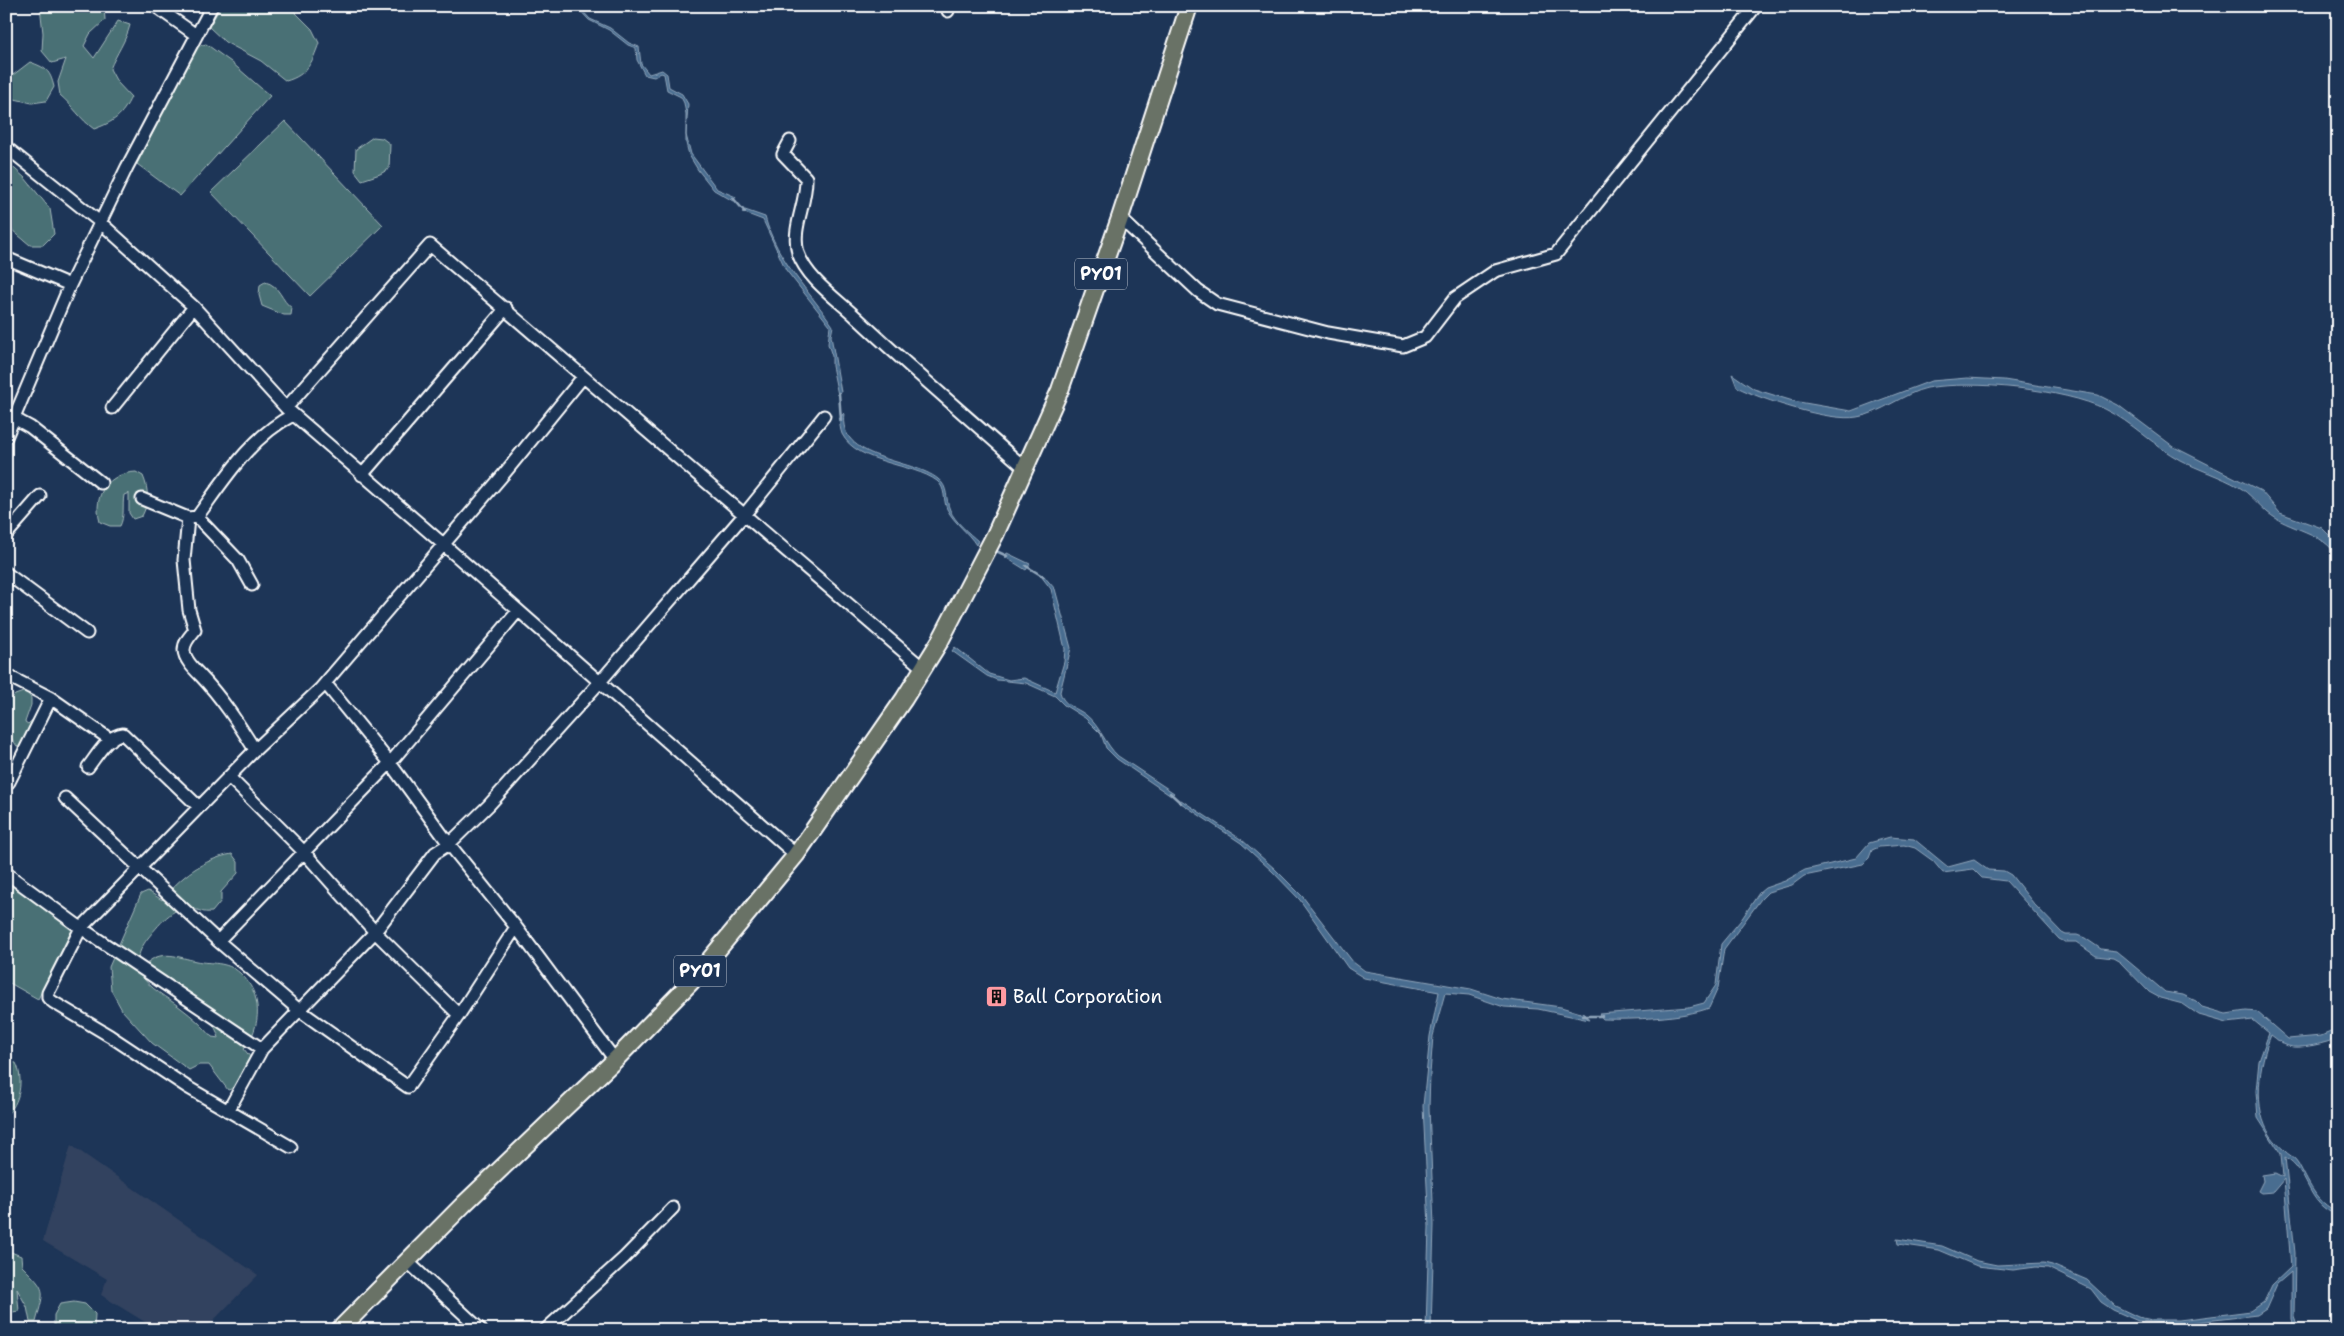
<svg xmlns="http://www.w3.org/2000/svg" width="2344" height="1336" font-family="'Shantell Sans',sans-serif">
  <style>
    .built { fill: #33425f }
    .green { fill: #487074; stroke: #a4b8ba }
    .water { fill: #496d90; stroke: #92a7bc }
    .lines { fill: none; stroke-linecap: round; stroke-linejoin: round }
    .stream { stroke: #92a7bc; stroke-width: 2.5 }
    .minor-casing { stroke: #fff; stroke-width: 15 }
    .highway-casing { stroke: #fff; stroke-width: 20 }
    .minor { stroke: #1d3557; stroke-width: 11 }
    .highway { stroke: #697266; stroke-width: 16 }
    .labels { text-anchor: middle; dominant-baseline: central; stroke-width: 4.5; stroke-linejoin: round; paint-order: stroke }
    .shield { fill: #1d3557; stroke: #bbc2cd; stroke-width: 1 }
    .shield-label { font-size: 18px; font-weight: bold; fill: #fff }
    .poi-label { font-size: 19px; fill: #fff; stroke: #1d3557; text-anchor: start }
  </style>
  <rect width="100%" height="100%" fill="#1d3557"/>
  <filter id="ink" filterUnits="userSpaceOnUse"><feTurbulence type="fractalNoise" baseFrequency=".02" numOctaves="2"/><feDisplacementMap in="SourceGraphic" scale="10" xChannelSelector="R" yChannelSelector="G"/><feConvolveMatrix kernelMatrix="1 2 1 2 8 2 1 2 1" color-interpolation-filters="sRGB"/></filter>
  <g filter="url(#ink)">
    <path class="built" d="M71 1145 258 1275 204 1330H158L101 1295 107 1279 43 1241Z"/>
    <path class="green" d="M40 6H104L105 20 90 34 84 46 94 58 118 21 130 25C126 41 116 54 110 69L117 82 131 97C122 116 114 122 94 129 80 119 73 106 60 95L58 82 66 59 52 63 42 51 43 33Z
      M221 6H289L312 29 319 43C312 63 307 75 286 81L261 61 225 42 209 27Z
      M206 44 231 62 270 96 180 196 137 164 196 47Z
      M30 62C46 68 50 70 54 87L46 101 32 103 6 97V64L13 75Z
      M285 121 383 225 310 296 211 192Z
      M373 137 382 138 390 144 389 169 380 174 362 180 355 171 356 149Z
      M6 161 25 178 50 209 54 234 43 245H30L6 225Z
      M265 282C280 285 281 301 292 308L291 315H284L262 306 259 295 260 285Z
      M136 472 143 476C149 490 149 503 142 516L133 519 129 513V493L124 495C122 506 125 516 120 526H110L100 522C92 494 109 473 136 472Z
      M26 691 31 698V705L25 722 28 724 40 713V731L30 751 20 750 8 734 10 724 7 702 15 695Z
      M232 854 238 862V873L221 892V901L212 912C201 913 200 910 191 908 174 904 157 927 148 938 141 947 134 961 140 973 148 988 168 998 181 1008 193 1017 203 1026 212 1037L219 1038C214 1013 170 987 149 971L148 962C163 950 178 957 196 961 210 964 227 961 240 973 263 994 262 1026 244 1049L251 1058 246 1084 228 1090 209 1065H199L189 1070 152 1043 122 1010 111 990 109 967 141 894 148 891 162 900C179 878 203 859 232 854Z
      M6 878 74 926 38 999 6 981Z
      M6 1062 16 1063C24 1079 20 1104 6 1115Z
      M6 1250 21 1256 22 1266C47 1291 45 1288 36 1322H30L27 1307 17 1289 19 1311 6 1313Z
      M74 1302 85 1304 95 1314 94 1330H54V1315L60 1304Z"/>
    <path class="water" d="M576 6H578L590 19 610 28 629 43 639 47 641 64 649 74 662 70 667 74 669 87 682 94 688 104 686 135 691 154 717 189 736 197 733 201 714 190 698 170 689 155 686 143V114L684 103 681 97 667 90 664 74 661 73 654 77 645 75 637 60 636 48 628 45 609 30 589 20Z
      M745 210 765 217C777 261 809 290 833 326L831 336 841 392 838 395 832 366V356L828 344 830 326 786 270 763 220 742 212Z
      M1732 374 1754 389 1793 401 1851 411 1931 381 1967 378 2004 380 2098 395 2118 405 2174 447 2261 491 2280 513 2322 528 2338 544V558C2323 530 2289 531 2267 512 2258 504 2249 493 2239 487 2220 476 2199 470 2180 460 2154 446 2132 422 2105 409 2064 389 1972 380 1927 388 1904 393 1880 414 1857 417 1830 422 1762 400 1737 387Z
      M844 413C837 461 912 458 938 479 949 487 945 499 950 510 955 522 969 533 978 541L976 545C968 532 954 523 947 509 943 500 946 488 937 481 913 463 857 464 842 434 840 429 840 424 839 419Z
      M1007 553 1030 564 1026 570 1005 557Z
      M1042 574 1055 589 1071 648 1060 692C1063 706 1076 707 1086 715 1100 726 1105 744 1118 756L1174 793 1171 796 1117 759 1106 748 1101 734 1085 718 1064 705 1055 696 1026 683 997 680 987 676 952 651 955 647 989 674 1009 680 1024 678 1055 692 1064 662 1065 649 1051 589 1041 576Z
      M1181 800 1242 840 1275 869 1303 897 1353 962 1365 971 1471 989 1502 999 1561 1007 1584 1014 1589 1020 1538 1009 1504 1007 1469 995 1445 993 1433 1036 1430 1074 1429 1108 1434 1225 1431 1330H1426L1429 1227 1423 1106 1430 1036 1439 992 1364 978 1348 968 1300 900 1272 871 1241 843 1178 801Z
      M1890 837 1914 839 1948 867 1974 860 1988 870 2004 871 2011 875 2034 904 2062 933 2066 935H2077L2085 938 2101 949 2116 951 2165 992 2183 995 2196 1001 2202 1007 2226 1014 2246 1011 2257 1012 2288 1039 2321 1036 2338 1029V1038C2327 1043 2299 1050 2288 1046 2281 1044 2277 1039 2271 1035 2259 1064 2252 1109 2271 1136 2275 1141 2279 1146 2284 1150 2288 1155 2295 1157 2298 1163 2309 1182 2315 1202 2338 1212V1215C2306 1206 2309 1169 2285 1157L2295 1253 2294 1316 2299 1330H2294L2291 1319V1272L2277 1284 2266 1309 2257 1315 2180 1324 2138 1321 2113 1310 2101 1302 2091 1289 2048 1268 2036 1267 2013 1270 1977 1266 1939 1250 1898 1244 1897 1239 1942 1246 1977 1261 1997 1265 2044 1263 2052 1265 2087 1280 2115 1306 2138 1317 2152 1320H2179L2251 1311 2264 1302 2272 1285 2291 1267 2284 1179 2273 1192 2261 1193 2258 1191 2263 1181 2262 1175 2275 1173 2283 1177 2281 1154 2258 1118 2256 1091 2259 1061 2269 1033 2253 1020 2227 1023 2199 1015 2183 1004 2160 998 2149 992 2120 962 2113 958 2096 956 2076 942H2065L2059 939 2006 881 1982 878 1973 869 1943 873 1933 861 1915 848 1904 845 1879 847 1872 850 1869 858 1863 864 1804 876 1792 885 1768 892 1761 899 1724 949 1718 988 1709 1008C1684 1018 1631 1020 1603 1019L1599 1014 1689 1007 1704 1003 1716 985 1721 944 1741 920 1759 893 1765 888 1785 881 1805 870 1856 858 1869 843Z"/>
    <g class="lines">
      <path class="stream" d="M733 198 745 212
        M839 393 841 420
        M994 550 1007 556
        M1026 566 1044 577
        M1170 793 1181 803
        M1583 1016H1602"/>
      <defs>
        <path id="minor" d="M155 6 196 35
          M948 11 949 6
          M790 141 783 154 806 178C807 203 791 228 798 253 807 279 837 299 856 317 911 369 969 418 1026 469
          M6 147 101 223 194 307 286 408 443 544 796 855
          M1120 218 1198 291 1217 304 1328 333 1403 346 1425 337 1455 298 1495 271 1556 254 1756 6
          M6 258 70 285
          M112 408 194 307
          M286 408 430 245 924 669
          M8 415 30 427 101 483
          M6 437 70 285 127 167 212 6
          M362 475 506 308
          M142 499 188 518 197 517 238 560 252 585
          M197 517C224 480 251 436 293 415
          M188 518 184 560 189 610 195 630C190 636 184 642 184 650 184 659 194 669 200 675 222 698 238 723 255 750
          M6 535 40 496
          M6 573 87 633
          M6 675 51 698 111 740
          M325 683 390 763 449 844 516 927 615 1060
          M88 767C96 757 108 735 123 734L199 807
          M230 778 303 851 375 932 459 1015
          M9 782 51 698
          M65 798 218 941 299 1010 408 1087 459 1015 516 927
          M6 873 81 928 262 1049
          M218 941 390 763 518 611
          M228 1111 262 1049 375 932 435 853 449 844 489 805 599 683 744 515 824 416
          M291 1147 187 1087 110 1036 53 1002 48 998V993L81 928 255 750 320 689 503 475 583 377
          M408 1262 481 1330
          M545 1330 624 1258 673 1208"/>
        <path id="highway" d="M339 1330 465 1203 615 1060 692 981 796 855 904 699 940 641 995 535 1060 390 1120 218 1189 6"/>
      </defs>
      <use href="#minor" class="minor-casing"/>
      <use href="#highway" class="highway-casing"/>
      <use href="#minor" class="minor"/>
      <use href="#highway" class="highway"/>
    </g>
  </g>
  <defs>
    <symbol id="building-square" viewBox="-11 -11 22 22"><rect x="-9" y="-9" width="18" height="18" rx="4" fill="#ff9aa2" stroke="#1d3557"/><path d="M-4-6H4V6H1V3H-1V6H-4ZM-2.5-4.3h1.7v1.8h-1.7ZM.8-4.3h1.7v1.8H.8ZM-2.5-1h1.7V.8h-1.7ZM.8-1h1.7V.8H.8Z" fill="#111"/></symbol>
  </defs>
  <g fill-rule="evenodd">
    <use href="#building-square" x="984" y="984" width="25" height="25"/>
  </g>
  <g class="labels">
    <g class="shield">
      <rect x="1075" y="258.5" width="52" height="31" rx="4"/>
      <rect x="674" y="955.5" width="52" height="31" rx="4"/>
    </g>
    <g class="shield-label">
      <text x="1101" y="274">PY01</text>
      <text x="700" y="971">PY01</text>
    </g>
    <g class="poi-label">
      <text x="1013" y="996">Ball Corporation</text>
    </g>
  </g>
  <rect width="2344" height="1336" fill="none" stroke="#1d3557" stroke-width="25"/>
  <rect x="12" y="12" width="2319" height="1311" fill="none" stroke="#fff" stroke-width="2" filter="url(#ink)"/>
</svg>
